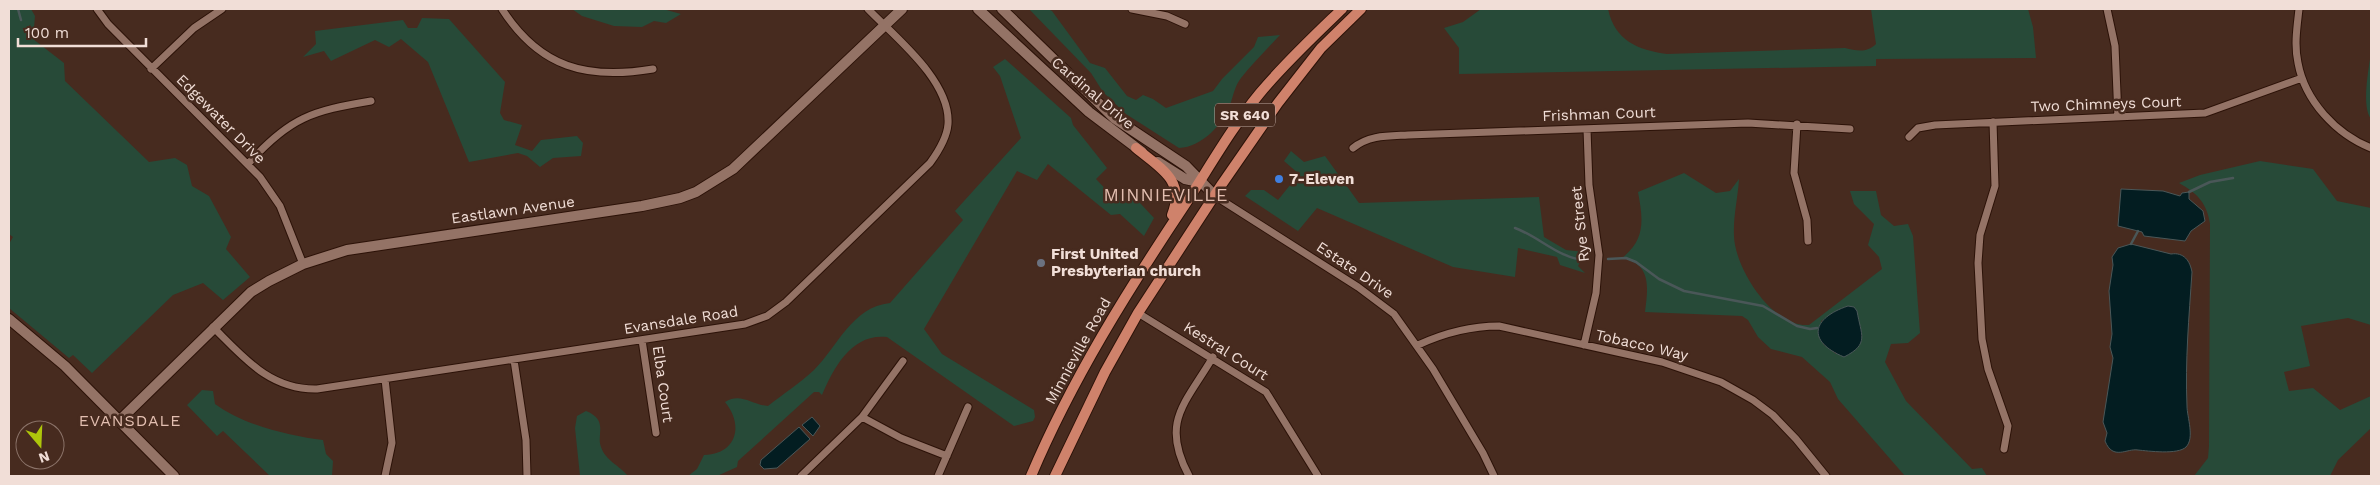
<svg xmlns="http://www.w3.org/2000/svg" width="2380" height="485" font-family="'Work Sans',sans-serif">
  <style>
    .green { fill: #274a38; fill-rule: evenodd }
    .water { fill: #031d21; stroke: #4a5758 }
    .lines { fill: none; stroke-linecap: round; stroke-linejoin: round }
    .stream { stroke: #4a5758; stroke-width: 2.5 }
    .street-casing { stroke: #2c1208; stroke-width: 9 }
    .secondary-casing { stroke: #2c1208; stroke-width: 12 }
    .primary-casing { stroke: #2c1208; stroke-width: 12 }
    .street { stroke: #947366; stroke-width: 7 }
    .secondary { stroke: #947366; stroke-width: 10 }
    .primary { stroke: #cf826b; stroke-width: 10 }
    .shop-dot { fill: #3f7fe0; stroke: #472b1f; stroke-width: 2 }
    .worship-dot { fill: #6b7280; stroke: #472b1f; stroke-width: 2 }
    .labels { text-anchor: middle; dominant-baseline: central; stroke-width: 5; stroke-linejoin: round; paint-order: stroke }
    .shield { fill: #472b1f; stroke: #bea8a0; stroke-width: 1 }
    .shield-label { font-size: 14px; font-weight: bold; fill: #f1ded7 }
    .street-label { font-size: 15px; fill: #f1ded7; stroke: #472b1f }
    .poi-label { font-size: 15px; font-weight: bold; fill: #f1ded7; stroke: #472b1f; text-anchor: start }
    .neighbourhood-label { font-size: 16px; letter-spacing: 1px; fill: #e2beb0; stroke: #472b1f }
    .quarter-label { font-size: 18px; letter-spacing: 1px; fill: #e2beb0; stroke: #472b1f }
  </style>
  <rect width="100%" height="100%" fill="#472b1f"/>
  <path class="green" d="M9 9H31L35 16 33 39 64 63 65 81 149 162 175 158 187 165 192 186 209 196 231 237 226 249 250 277 223 300 203 283 173 295 92 373 73 355 69 358 9 308V244L13 237 9 234Z
    M572 9H663L681 14 666 23 654 21 642 27 614 26 582 16Z
    M1029 9H1048L1052 11 1090 63 1105 68 1127 96 1136 100 1143 95 1153 99 1166 108 1213 91 1222 79 1254 47 1258 37 1280 35C1267 49 1253 63 1241 78 1235 86 1234 93 1231 102 1224 124 1202 147 1179 148L1126 114 1103 92 1091 73Z
    M1481 9H1608C1615 41 1638 50 1667 54L1845 48C1857 51 1867 53 1876 44L1871 9H2028L2033 27 2036 58 1876 59V66L1459 74V48L1444 28 1463 22Z
    M422 18 449 19 505 82 500 113 504 120 522 125 515 145 532 151 541 140 577 136 583 143 581 156 553 158 540 167 527 156 518 153 469 162 428 62 401 39 389 47 375 40 331 61 324 51 303 57 316 44 315 31 403 20 408 28H417Z
    M2371 52V119C2361 106 2369 68 2371 52Z
    M1005 59 1071 118 1073 125 1107 168 1096 179 1115 199 1126 188 1154 218 1144 236 1120 214 1111 215 1048 164 1037 180 1017 171 924 329 942 354 1034 410 1035 417 1033 421 1014 426 887 337C852 333 834 367 822 395L819 392H814L738 461 737 467 717 476H688L697 469 704 455C737 454 744 425 725 402 741 392 752 405 768 406 783 394 800 383 814 370 838 346 852 307 890 303L963 220 955 211 1021 138 1000 76 993 67Z
    M1291 151 1304 162 1325 156 1359 203 1539 197 1544 237 1566 250 1585 252 1578 266 1585 273 1560 265 1557 257 1518 248 1515 277 1453 267 1317 208 1298 231 1245 196 1251 190H1264L1278 200 1299 174 1284 161Z
    M2260 161 2313 169 2337 201 2371 208V325L2348 318 2301 326 2310 366 2284 372 2289 391 2313 388 2340 410 2371 396V428L2338 460 2330 476H2194L2208 458 2209 446 2210 224C2207 203 2197 193 2179 183L2200 175Z
    M1684 173 1716 193 1730 191 1739 179C1738 197 1733 217 1734 236 1735 269 1773 328 1809 325L1882 269 1879 257 1868 245 1874 224 1854 204 1850 191H1876L1881 215 1894 226 1908 224 1913 236 1920 333 1908 343 1891 344 1885 362 1906 401 1972 469 1982 468 1987 476H1905L1838 399 1830 382 1802 357 1771 349 1758 337 1748 320 1742 316 1645 312C1648 288 1652 264 1622 258 1646 239 1643 219 1638 192ZM1848 306 1858 324 1862 336 1836 354 1823 344 1821 321Z
    M202 390 213 391 215 404C243 425 290 436 323 440L326 454 333 461 332 476H270L223 431 217 436 187 405Z
    M586 411C609 420 596 435 601 447 605 460 620 466 628 476H580L575 428 577 416Z"/>
  <path class="water" d="M2121 189 2163 191 2180 196 2182 193 2189 192V199L2203 211 2205 221 2191 231 2185 241 2144 236 2142 232 2118 226Z
    M2131 244 2171 254C2184 252 2190 261 2192 272 2189 317 2185 361 2187 406 2187 417 2195 438 2186 447 2178 455 2148 451 2138 450 2127 448 2113 461 2105 441L2107 433 2103 422 2113 358 2110 347 2112 334 2109 291 2113 265 2112 257 2118 248Z
    M1848 306 1854 307 1857 311C1861 335 1870 344 1844 357 1806 341 1812 318 1848 306Z
    M812 417 820 426 813 436 802 425Z
    M799 427 810 439 777 468 764 469 760 465 761 460Z"/>
  <g class="lines">
    <path class="stream" d="M18 9 21 20
      M2189 192 2210 182 2233 178
      M1515 228C1540 237 1559 259 1586 260
      M2131 244 2138 231
      M1608 259 1626 258 1636 262 1659 279 1684 291 1763 306 1797 326 1810 329 1817 328"/>
    <defs>
      <path id="street" d="M97 9 108 24 260 177 280 206 303 264
        M502 9C540 68 587 80 653 69
        M1132 9 1167 16 1185 24
        M2107 9 2115 46 2118 117
        M2299 9C2297 27 2294 45 2298 63 2305 101 2336 134 2371 148
        M151 69 194 28 222 9
        M1993 122 1995 186 1980 235 1978 263 1982 339 1988 369 2008 426 2004 449
        M1797 124 1794 173 1807 220 1808 241
        M1909 137 1918 128 1935 125 2205 113 2302 78
        M1353 148C1369 135 1388 136 1408 135L1748 123 1850 129
        M248 164C290 117 312 111 371 101
        M1215 196 1358 287 1394 314 1433 369 1483 453 1494 476
        M1138 313 1266 392 1318 476
        M213 327C244 358 270 390 317 389L745 324 767 316 786 302 930 163C938 152 947 138 948 124 951 81 895 37 868 9
        M642 340 656 433
        M1418 345C1444 333 1469 326 1499 326L1662 362 1721 382 1753 400 1773 415 1796 439 1826 476
        M1584 345 1596 293 1599 255 1589 185 1587 129
        M514 360 526 440 527 476
        M385 379 392 443 385 476
        M862 417 903 361
        M801 476 862 417 901 438 947 456
        M938 476 968 407
        M1189 476C1160 422 1185 404 1213 357"/>
      <path id="secondary" d="M978 9 1089 112 1142 152
        M1002 9 1114 118 1186 166 1215 196
        M1158 162 1185 179 1199 182
        M9 319 65 366 174 476
        M119 421 251 292 269 281 303 264 347 250 642 206 680 198 696 192 733 169 902 9"/>
      <path id="primary" d="M1136 148C1160 168 1186 180 1172 215
        M1031 476C1072 379 1128 290 1186 203 1210 166 1232 127 1260 93 1285 63 1314 36 1342 9
        M1055 476 1105 372 1138 313 1222 184 1278 103 1321 48 1361 9"/>
    </defs>
    <use href="#street" class="street-casing"/>
    <use href="#secondary" class="secondary-casing"/>
    <use href="#primary" class="primary-casing"/>
    <use href="#street" class="street"/>
    <use href="#secondary" class="secondary"/>
    <use href="#primary" class="primary"/>
  </g>
  <circle class="shop-dot" cx="1279" cy="179" r="5"/>
  <circle class="worship-dot" cx="1041" cy="263" r="5"/>
  <g class="labels">
    <rect class="shield" x="1215" y="103.5" width="60" height="23" rx="4"/>
    <g class="shield-label">
      <text x="1245" y="115">SR 640</text>
    </g>
    <g class="street-label">
      <text transform="translate(1093 93) rotate(40)">Cardinal Drive</text>
      <text transform="translate(2106 104) rotate(-2)">Two Chimneys Court</text>
      <text transform="translate(1599 114) rotate(-2)">Frishman Court</text>
      <text transform="translate(221 119) rotate(45)">Edgewater Drive</text>
      <text transform="translate(513 210) rotate(-8)">Eastlawn Avenue</text>
      <text transform="translate(1580 224) rotate(-96)">Rye Street</text>
      <text transform="translate(1355 270) rotate(34)">Estate Drive</text>
      <text transform="translate(681 320) rotate(-9)">Evansdale Road</text>
      <text transform="translate(1642 345) rotate(13)">Tobacco Way</text>
      <text transform="translate(1078 351) rotate(-61)">Minnieville Road</text>
      <text transform="translate(1226 351) rotate(32)">Kestral Court</text>
      <text transform="translate(663 384) rotate(82)">Elba Court</text>
    </g>
    <g class="poi-label">
      <text x="1289" y="179">7-Eleven</text>
      <text x="1051" y="254">First United<tspan x="1051" dy="17">Presbyterian church</tspan></text>
    </g>
    <g class="neighbourhood-label">
      <text x="130" y="420">EVANSDALE</text>
    </g>
    <g class="quarter-label">
      <text x="1166" y="194">MINNIEVILLE</text>
    </g>
  </g>
  <rect width="2380" height="485" fill="none" stroke="#f1ded7" stroke-width="20"/>
  <g transform="translate(40 445) rotate(161)"><circle r="24" fill="#472b1f" stroke="#8b7369"/>
  <path d="M0-4L9 19L0 12L-9 19Z" fill="#aec60b"/>
  <text y="-8" font-size="14" font-weight="bold" text-anchor="middle" fill="#f1ded7">N</text>
  </g>
  <path d="M18 38v8h128v-8" fill="none" stroke="#f1ded7" stroke-width="2.5"/>
  <text x="25" y="38" font-size="15" fill="#f1ded7" stroke="#472b1f" stroke-width="4" paint-order="stroke">100 m</text>
</svg>
